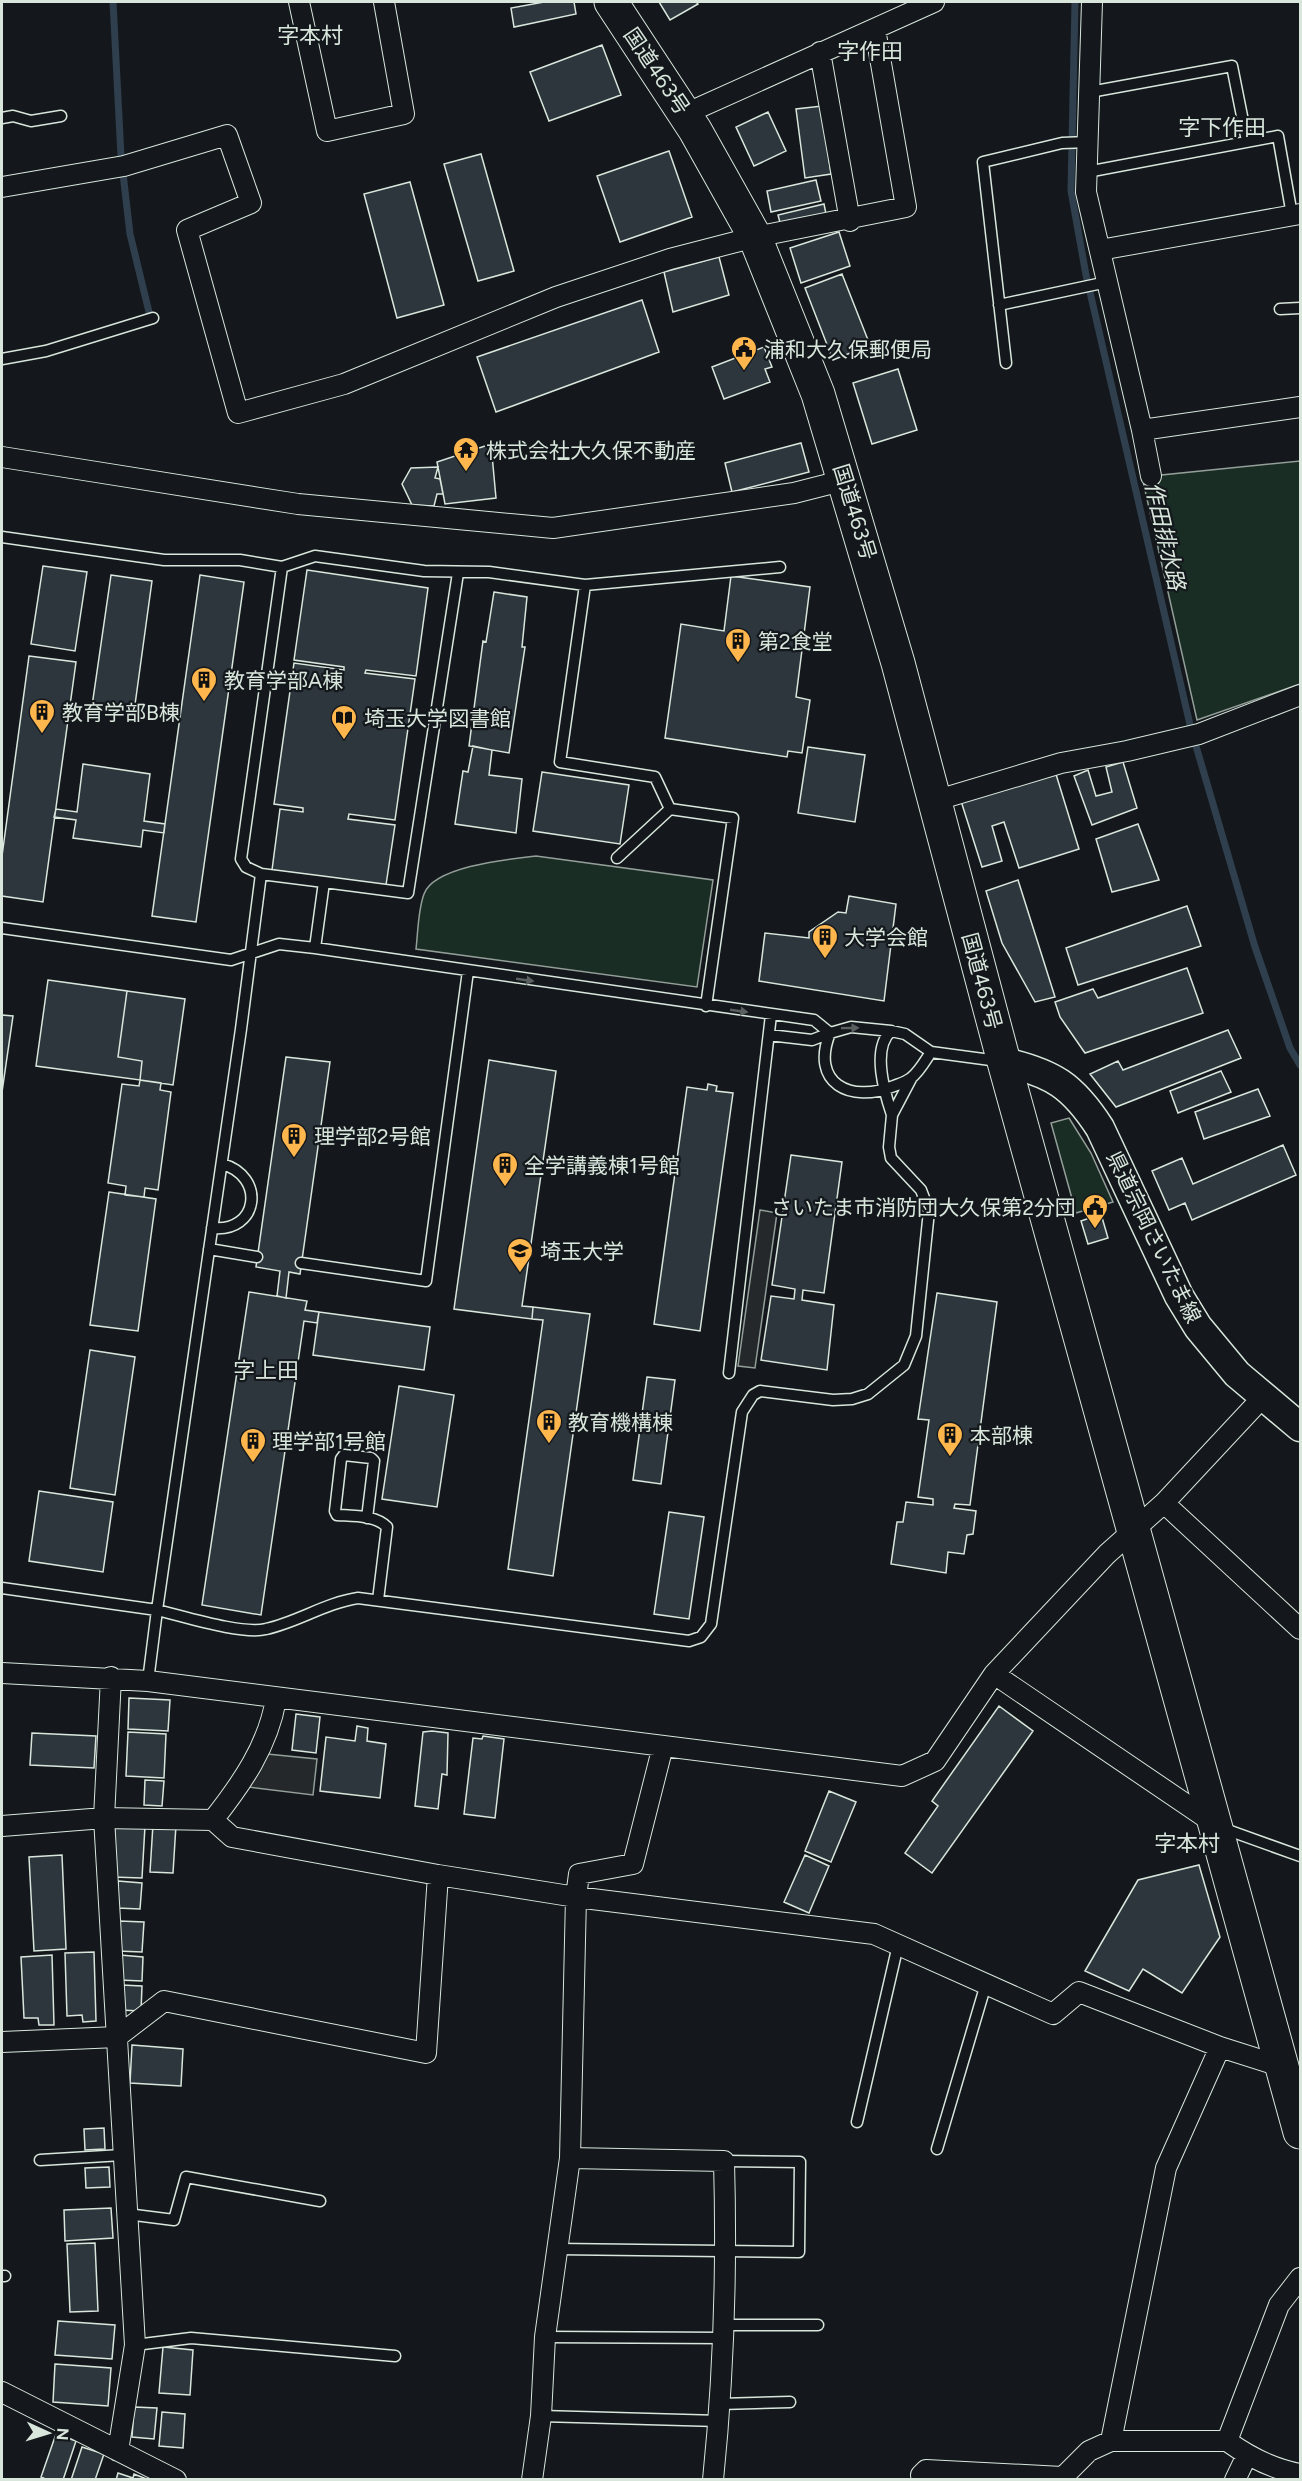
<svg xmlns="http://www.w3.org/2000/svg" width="1302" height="2481" font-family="Figtree,'Noto Sans JP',sans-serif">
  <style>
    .green { fill: #1a2d24; stroke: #939e99; stroke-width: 1.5 }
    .parking { fill: #24282b; stroke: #939e99; stroke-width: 1.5 }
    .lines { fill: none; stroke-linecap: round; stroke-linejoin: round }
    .stream { stroke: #2f3f4d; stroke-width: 7 }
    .building { fill: #2c363c; stroke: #d8e6dc; stroke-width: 1.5 }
    .lane-casing { stroke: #d8e6dc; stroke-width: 13 }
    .street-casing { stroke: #d8e6dc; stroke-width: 22 }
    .secondary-casing { stroke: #d8e6dc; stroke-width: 31 }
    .highway-casing { stroke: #d8e6dc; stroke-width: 35 }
    .lane { stroke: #14181c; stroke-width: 10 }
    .street { stroke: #14181c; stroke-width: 20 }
    .secondary { stroke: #14181c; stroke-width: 28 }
    .highway { stroke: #14181c; stroke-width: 33 }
    .oneway { fill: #59605f }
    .labels { text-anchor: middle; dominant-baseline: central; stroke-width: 4.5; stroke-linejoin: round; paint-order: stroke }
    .street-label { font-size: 21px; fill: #d8e6dc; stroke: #14181c }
    .poi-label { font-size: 21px; fill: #d8e6dc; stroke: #14181c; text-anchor: start }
    .neighbourhood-label { font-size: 22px; fill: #d8e6dc; stroke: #14181c }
    .water-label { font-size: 22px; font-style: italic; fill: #d8e6dc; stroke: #14181c }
  </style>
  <rect width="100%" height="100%" fill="#14181c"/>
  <path class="green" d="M1300 461V684L1197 720 1142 477Z
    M536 856 713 880 697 987 416 949C418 932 418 910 424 894 434 866 510 859 536 856Z
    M1069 1118 1091 1153 1113 1202 1076 1213 1051 1123Z"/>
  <path class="parking" d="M760 1210 777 1213 755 1368 738 1366Z
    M267 1754 317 1759 313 1795 248 1787Z"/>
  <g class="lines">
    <path class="stream" d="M113 2 121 156 130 234 149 312
      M1075 2 1071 191 1086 275 1191 729 1255 947 1290 1048 1300 1065"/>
  </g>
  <path class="building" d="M544 2H574L576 14 514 27 511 8Z
    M659 2H696L698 4 670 20Z
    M602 45 621 95 549 121 530 72Z
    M822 106 831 174 805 178 796 109Z
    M768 112 786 151 754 166 736 127Z
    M669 151 692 217 620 242 597 176Z
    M481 154 514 271 478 281 444 164Z
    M816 180 821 201 771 212 767 191Z
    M410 182 444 305 397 318 364 194Z
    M824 204 827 219 782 230 778 215Z
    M839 232 850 266 801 283 790 248Z
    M719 257 729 295 673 312 664 272Z
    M842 274 870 345 833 360 805 288Z
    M642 300 659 352 496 412 477 357Z
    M764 347 772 367 765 369 770 382 724 399 712 367Z
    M898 369 917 430 872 444 853 383Z
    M801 443 809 472 732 492 725 463Z
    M491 444 496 498 445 504 437 462Z
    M438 467 435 478 440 479 443 494H437L434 506 412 505 402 484 411 468Z
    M43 566 87 572 75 651 31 644Z
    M307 570 428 588 416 676 366 670 365 673 415 679 395 820 349 814 348 819 395 825 386 885 272 870 280 809 303 812V808L274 804 294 663 344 670V667L294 660Z
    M111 575 152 581 134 712 92 706Z
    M200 575 244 582 196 922 152 916Z
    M731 576 810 587 796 697 810 700 802 753 788 751 787 757 665 738 681 624 724 631Z
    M494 592 527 597 522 647H525L509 753 469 746 483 641 486 642Z
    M29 656 76 662 43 902 2 896V856Z
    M473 746 492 750 489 775 522 779 516 833 455 824 463 771 468 772Z
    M808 747 865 755 855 822 798 813Z
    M1123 762 1137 808 1092 825 1074 776 1088 770 1096 796 1112 792 1106 767Z
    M83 764 150 774 144 821 165 824 164 833 143 830 141 847 73 838 76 820 54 817 56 809 77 812Z
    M1055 771 1079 849 1019 868 1004 822 992 826 1002 861 982 867 961 801Z
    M542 772 629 785 620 844 533 831Z
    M1138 824 1159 880 1112 892 1096 839Z
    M1018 880 1055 997 1035 1002 1002 943 986 891Z
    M849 896 896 904 884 1001 759 981 765 933 809 938V932L838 912 846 913Z
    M1187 906 1201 946 1078 985 1066 948Z
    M1187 968 1203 1013 1085 1053 1060 1017 1055 1002 1093 989 1098 998Z
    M48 980 127 991 118 1057 142 1061 140 1080 36 1066Z
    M127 991 185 999 173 1085 140 1080 142 1061 118 1057Z
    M2 1015 13 1016 2 1092Z
    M1228 1030 1241 1058 1116 1107 1090 1074 1118 1061 1123 1070Z
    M286 1057 330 1062 300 1274 289 1272 286 1298 277 1296 280 1271 256 1267Z
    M489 1060 556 1071 522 1306 533 1307 532 1319 454 1309Z
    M1221 1071 1231 1092 1178 1113 1170 1091Z
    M140 1080 161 1083 160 1090 171 1092 158 1190 145 1188 144 1197 125 1195 126 1186 108 1183 122 1084 139 1086Z
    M708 1084 717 1086 716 1091 733 1093 700 1331 654 1324 687 1087 707 1090Z
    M1258 1089 1270 1116 1204 1139 1195 1112Z
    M1283 1145 1296 1175 1192 1220 1185 1203 1169 1210 1152 1171 1182 1158 1193 1184Z
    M791 1155 842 1162 824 1293 803 1290 802 1300 834 1305 827 1370 761 1360 771 1296 794 1299 795 1289 772 1285Z
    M109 1192 156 1199 138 1331 90 1325Z
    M1101 1214 1108 1238 1088 1244 1081 1221Z
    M249 1292 307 1301 305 1310 319 1312 317 1323 304 1321 261 1615 202 1605Z
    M937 1293 997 1302 970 1505 955 1504 954 1508 976 1511 973 1534 967 1535 964 1554 948 1552 946 1573 891 1564 897 1522H903L906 1502 933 1505V1499L918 1497 929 1420 918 1419Z
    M533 1307 590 1314 553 1576 508 1569 543 1320 532 1319Z
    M319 1312 430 1327 424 1370 313 1355Z
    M90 1350 135 1357 115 1495 70 1488Z
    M647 1377 675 1380 661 1484 633 1480Z
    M399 1386 454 1395 437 1507 382 1499Z
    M39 1491 113 1502 103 1572 29 1561Z
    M669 1512 704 1517 689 1619 654 1614Z
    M129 1698 170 1700 168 1731 128 1729Z
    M999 1706 1033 1731 932 1873 905 1853 938 1806 932 1801Z
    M296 1714 320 1717 316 1753 292 1750Z
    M357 1726 368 1728 367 1741 386 1744 380 1798 320 1791 326 1737 355 1741Z
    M432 1731 448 1733 447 1775 442 1774 438 1809 415 1806 423 1732Z
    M128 1732 166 1734 164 1778 126 1776Z
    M32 1733 96 1736 94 1768 30 1765Z
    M483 1736 504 1739 495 1818 464 1814 473 1738 482 1739Z
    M145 1780 164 1781 162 1806 144 1805Z
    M829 1791 856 1802 831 1862 805 1851Z
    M115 1824 145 1826 142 1878 112 1877Z
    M153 1824 176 1825 173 1873 150 1872Z
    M62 1855 66 1949 34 1951 29 1857Z
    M805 1855 829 1866 809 1913 784 1902Z
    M1199 1865 1220 1937 1182 1993 1143 1969 1129 1991 1085 1971 1138 1880Z
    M118 1881 142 1883 140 1909 117 1908Z
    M119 1921 144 1922 142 1952 117 1951Z
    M94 1952 96 2021 83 2022 82 2015 67 2016 65 1953Z
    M52 1955 54 2025H39L38 2018H24L21 1957Z
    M120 1955 143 1957 142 1981 119 1980Z
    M121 1985 142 1986 141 2011 120 2010Z
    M132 2045 183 2049 181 2086 130 2083Z
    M104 2128 105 2149 85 2150 84 2129Z
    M109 2167 110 2187 86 2188 85 2168Z
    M111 2208 113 2238 65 2241 64 2210Z
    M95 2243 98 2311 70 2312 67 2244Z
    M58 2321 115 2325 112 2359 55 2355Z
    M163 2347 193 2350 190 2395 159 2393Z
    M55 2364 111 2368 108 2406 53 2402Z
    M134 2407 157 2408 154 2439 132 2437Z
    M162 2412 185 2414 183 2448 159 2446Z
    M56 2434 76 2441 63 2480H48L41 2477Z
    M82 2447 104 2454 95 2480H71Z
    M118 2473 133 2478 134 2474 149 2480H116Z"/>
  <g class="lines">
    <defs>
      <path id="lane" d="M1090 92 1232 66 1247 141
        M2 118 13 116 31 121 61 116
        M1087 172 1278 136 1292 215
        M999 305 1107 282
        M1280 309 1300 308
        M2 359 46 351 153 318
        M1006 363 983 162 1062 143 1088 142
        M2 537 164 560H240L282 567 315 556 424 571 489 572 585 585
        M282 567 241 859 246 867 261 874 241 1029 157 1610C183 1616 242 1635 266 1629 298 1622 325 1603 358 1598L689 1641 701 1637 711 1624 742 1412 753 1395 760 1391 833 1400 852 1399 868 1394 904 1365 916 1336 929 1211 921 1190 891 1158 889 1147 892 1115 911 1079
        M670 809 733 818 706 1006
        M617 858 670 809 655 777 560 762 585 585 780 567
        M261 874 324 882 315 948
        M324 882 408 893 458 573
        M2 928 231 960 279 944 315 948 814 1020 830 1033
        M891 1031C871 1049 885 1094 892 1115
        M769 1035 812 1040 830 1033
        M931 1052C925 1061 919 1072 911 1078 906 1082 899 1084 894 1086 850 1104 810 1083 830 1033L851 1027 891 1031 905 1034 931 1052 998 1061
        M212 1228C259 1233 266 1176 222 1164
        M209 1249 257 1257
        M301 1263 426 1281 468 971
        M729 1373 771 1015
        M367 1518 374 1461 371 1458 344 1455 341 1459 335 1511 337 1515C352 1516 376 1515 387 1527L378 1600
        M2 1588 157 1610 148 1681
        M1222 1828 1300 1856
        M857 2122 898 1945
        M937 2149 986 1984
        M40 2160 122 2155
        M127 2214 174 2220 186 2177 320 2201
        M556 2249 799 2252 800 2162 724 2161
        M2 2276H5
        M725 2325H818
        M545 2337 725 2338
        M135 2345 191 2338 395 2356
        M720 2404 790 2402
        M541 2416 719 2421"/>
      <path id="street" d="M299 2 327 131 404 114 384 2
        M1092 2 1086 192 1142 430 1300 407
        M820 52 850 221
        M685 114 934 2
        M2 187 124 166 227 135 251 203 187 230 238 413 344 384 556 297 670 259 755 237 906 207 875 29
        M1100 250 1300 214
        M1142 430 1151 476
        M2 457 298 504 553 528 794 493 845 480
        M934 801 1061 763 1127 751 1199 734 1300 695
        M1164 1503 1300 1629
        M2 1673 148 1681 902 1776 935 1761 994 1674 1107 1554 1164 1503 1262 1398
        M994 1674 1215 1824
        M111 1677 104 1818 135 2345 118 2451
        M213 1820C242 1783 268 1746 276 1699
        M2 1826 104 1818 213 1820 232 1837 438 1875 426 2053 164 2001 117 2037 2 2042
        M438 1875 576 1897 579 1874 633 1864 663 1746
        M570 2158 724 2161C727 2268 724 2373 713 2480
        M2 2392 176 2480
        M1111 2441 1166 2168 1220 2047
        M1227 2441C1249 2457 1273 2469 1300 2474
        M532 2480 541 2416 545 2337 570 2158 576 1897 874 1934 1053 2014 1079 1992 1220 2047 1283 2067
        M922 2480 921 2475 926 2470 1062 2477
        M1060 2480 1089 2451 1111 2441H1227L1279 2305 1300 2278
        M1235 2480 1247 2455"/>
      <path id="secondary" d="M1004 1062C1053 1073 1073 1086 1100 1128L1179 1296 1198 1327 1237 1374 1300 1427"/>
      <path id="highway" d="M611 2 695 130 755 237 818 394 898 663 1004 1062 1300 2132"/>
    </defs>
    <use href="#lane" class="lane-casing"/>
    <use href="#street" class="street-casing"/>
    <use href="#secondary" class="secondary-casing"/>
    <use href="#highway" class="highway-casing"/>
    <use href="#lane" class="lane"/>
    <use href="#street" class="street"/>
    <use href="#secondary" class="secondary"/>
    <use href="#highway" class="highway"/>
  </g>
  <defs><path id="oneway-solid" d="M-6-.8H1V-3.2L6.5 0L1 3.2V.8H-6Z" transform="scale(1.5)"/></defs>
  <g class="oneway">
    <use href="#oneway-solid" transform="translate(525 980) rotate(8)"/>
    <use href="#oneway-solid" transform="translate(739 1011) rotate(8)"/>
    <use href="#oneway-solid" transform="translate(850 1028) rotate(-1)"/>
  </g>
  <defs>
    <symbol id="civic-pin" viewBox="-11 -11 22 30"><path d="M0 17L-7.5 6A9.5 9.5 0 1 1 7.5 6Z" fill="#ffb74d" stroke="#14181c"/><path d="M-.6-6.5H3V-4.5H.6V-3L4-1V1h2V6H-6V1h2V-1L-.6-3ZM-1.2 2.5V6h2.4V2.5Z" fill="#111"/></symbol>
    <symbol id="temple-pin" viewBox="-11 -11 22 30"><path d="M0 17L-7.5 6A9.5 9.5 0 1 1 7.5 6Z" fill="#ffb74d" stroke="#14181c"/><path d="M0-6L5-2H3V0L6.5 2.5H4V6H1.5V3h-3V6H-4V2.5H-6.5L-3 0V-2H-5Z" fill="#111"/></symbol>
    <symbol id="building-pin" viewBox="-11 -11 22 30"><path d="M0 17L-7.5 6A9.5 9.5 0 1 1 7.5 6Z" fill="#ffb74d" stroke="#14181c"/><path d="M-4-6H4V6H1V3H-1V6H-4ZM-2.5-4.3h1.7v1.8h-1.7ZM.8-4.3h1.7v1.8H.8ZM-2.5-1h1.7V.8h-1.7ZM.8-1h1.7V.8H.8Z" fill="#111"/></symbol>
    <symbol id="library-pin" viewBox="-11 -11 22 30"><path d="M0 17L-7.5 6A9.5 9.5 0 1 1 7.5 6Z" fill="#ffb74d" stroke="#14181c"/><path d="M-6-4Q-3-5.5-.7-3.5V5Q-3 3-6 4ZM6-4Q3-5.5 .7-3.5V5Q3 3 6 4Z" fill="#111"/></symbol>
    <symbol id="university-pin" viewBox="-11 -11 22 30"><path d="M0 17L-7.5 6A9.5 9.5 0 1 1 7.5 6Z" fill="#ffb74d" stroke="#14181c"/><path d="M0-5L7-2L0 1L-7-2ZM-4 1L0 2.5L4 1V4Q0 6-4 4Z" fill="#111"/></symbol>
  </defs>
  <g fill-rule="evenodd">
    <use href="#civic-pin" x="729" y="334" width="30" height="40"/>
    <use href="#temple-pin" x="451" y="435" width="30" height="40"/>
    <use href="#building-pin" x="723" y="626" width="30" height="40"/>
    <use href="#building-pin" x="189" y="665" width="30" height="40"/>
    <use href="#building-pin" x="27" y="697" width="30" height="40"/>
    <use href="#library-pin" x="329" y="703" width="30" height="40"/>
    <use href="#building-pin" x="810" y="922" width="30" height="40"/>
    <use href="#building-pin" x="279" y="1121" width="30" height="40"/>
    <use href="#building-pin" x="490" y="1150" width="30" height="40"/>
    <use href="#civic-pin" x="1080" y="1192" width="30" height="40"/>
    <use href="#university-pin" x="505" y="1236" width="30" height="40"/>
    <use href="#building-pin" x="534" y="1407" width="30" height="40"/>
    <use href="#building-pin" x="935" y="1420" width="30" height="40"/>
    <use href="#building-pin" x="238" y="1426" width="30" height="40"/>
  </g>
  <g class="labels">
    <g class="street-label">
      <text transform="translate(657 71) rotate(56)">国道463号</text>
      <text transform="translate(855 512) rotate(73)">国道463号</text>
      <text transform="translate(982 981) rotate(75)">国道463号</text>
      <text transform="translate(1154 1237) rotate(64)">県道宗岡さいたま線</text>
    </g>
    <g class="poi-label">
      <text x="764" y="349">浦和大久保郵便局</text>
      <text x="486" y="450">株式会社大久保不動産</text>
      <text x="758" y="641">第2食堂</text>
      <text x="224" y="680">教育学部A棟</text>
      <text x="62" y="712">教育学部B棟</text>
      <text x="364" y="718">埼玉大学図書館</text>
      <text x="844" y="937">大学会館</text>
      <text x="314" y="1136">理学部2号館</text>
      <text x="524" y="1165">全学講義棟1号館</text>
      <text x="1076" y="1207" text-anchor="end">さいたま市消防団大久保第2分団</text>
      <text x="540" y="1251">埼玉大学</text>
      <text x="568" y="1422">教育機構棟</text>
      <text x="970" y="1435">本部棟</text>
      <text x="272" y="1441">理学部1号館</text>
    </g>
    <g class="neighbourhood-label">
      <text x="310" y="35">字本村</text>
      <text x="870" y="51">字作田</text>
      <text x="1222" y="127">字下作田</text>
      <text x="266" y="1370">字上田</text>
      <text x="1187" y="1843">字本村</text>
    </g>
    <g class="water-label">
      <text transform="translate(1165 536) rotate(77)">作田排水路</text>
    </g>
  </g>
  <rect width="1302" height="2481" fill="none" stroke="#d8e6dc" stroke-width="6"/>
  <g transform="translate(48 2433) rotate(94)" stroke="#14181c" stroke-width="4.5" paint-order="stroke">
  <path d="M0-4.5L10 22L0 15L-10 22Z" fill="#d8e6dc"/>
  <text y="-9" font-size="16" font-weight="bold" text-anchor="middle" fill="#d8e6dc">N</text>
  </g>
</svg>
